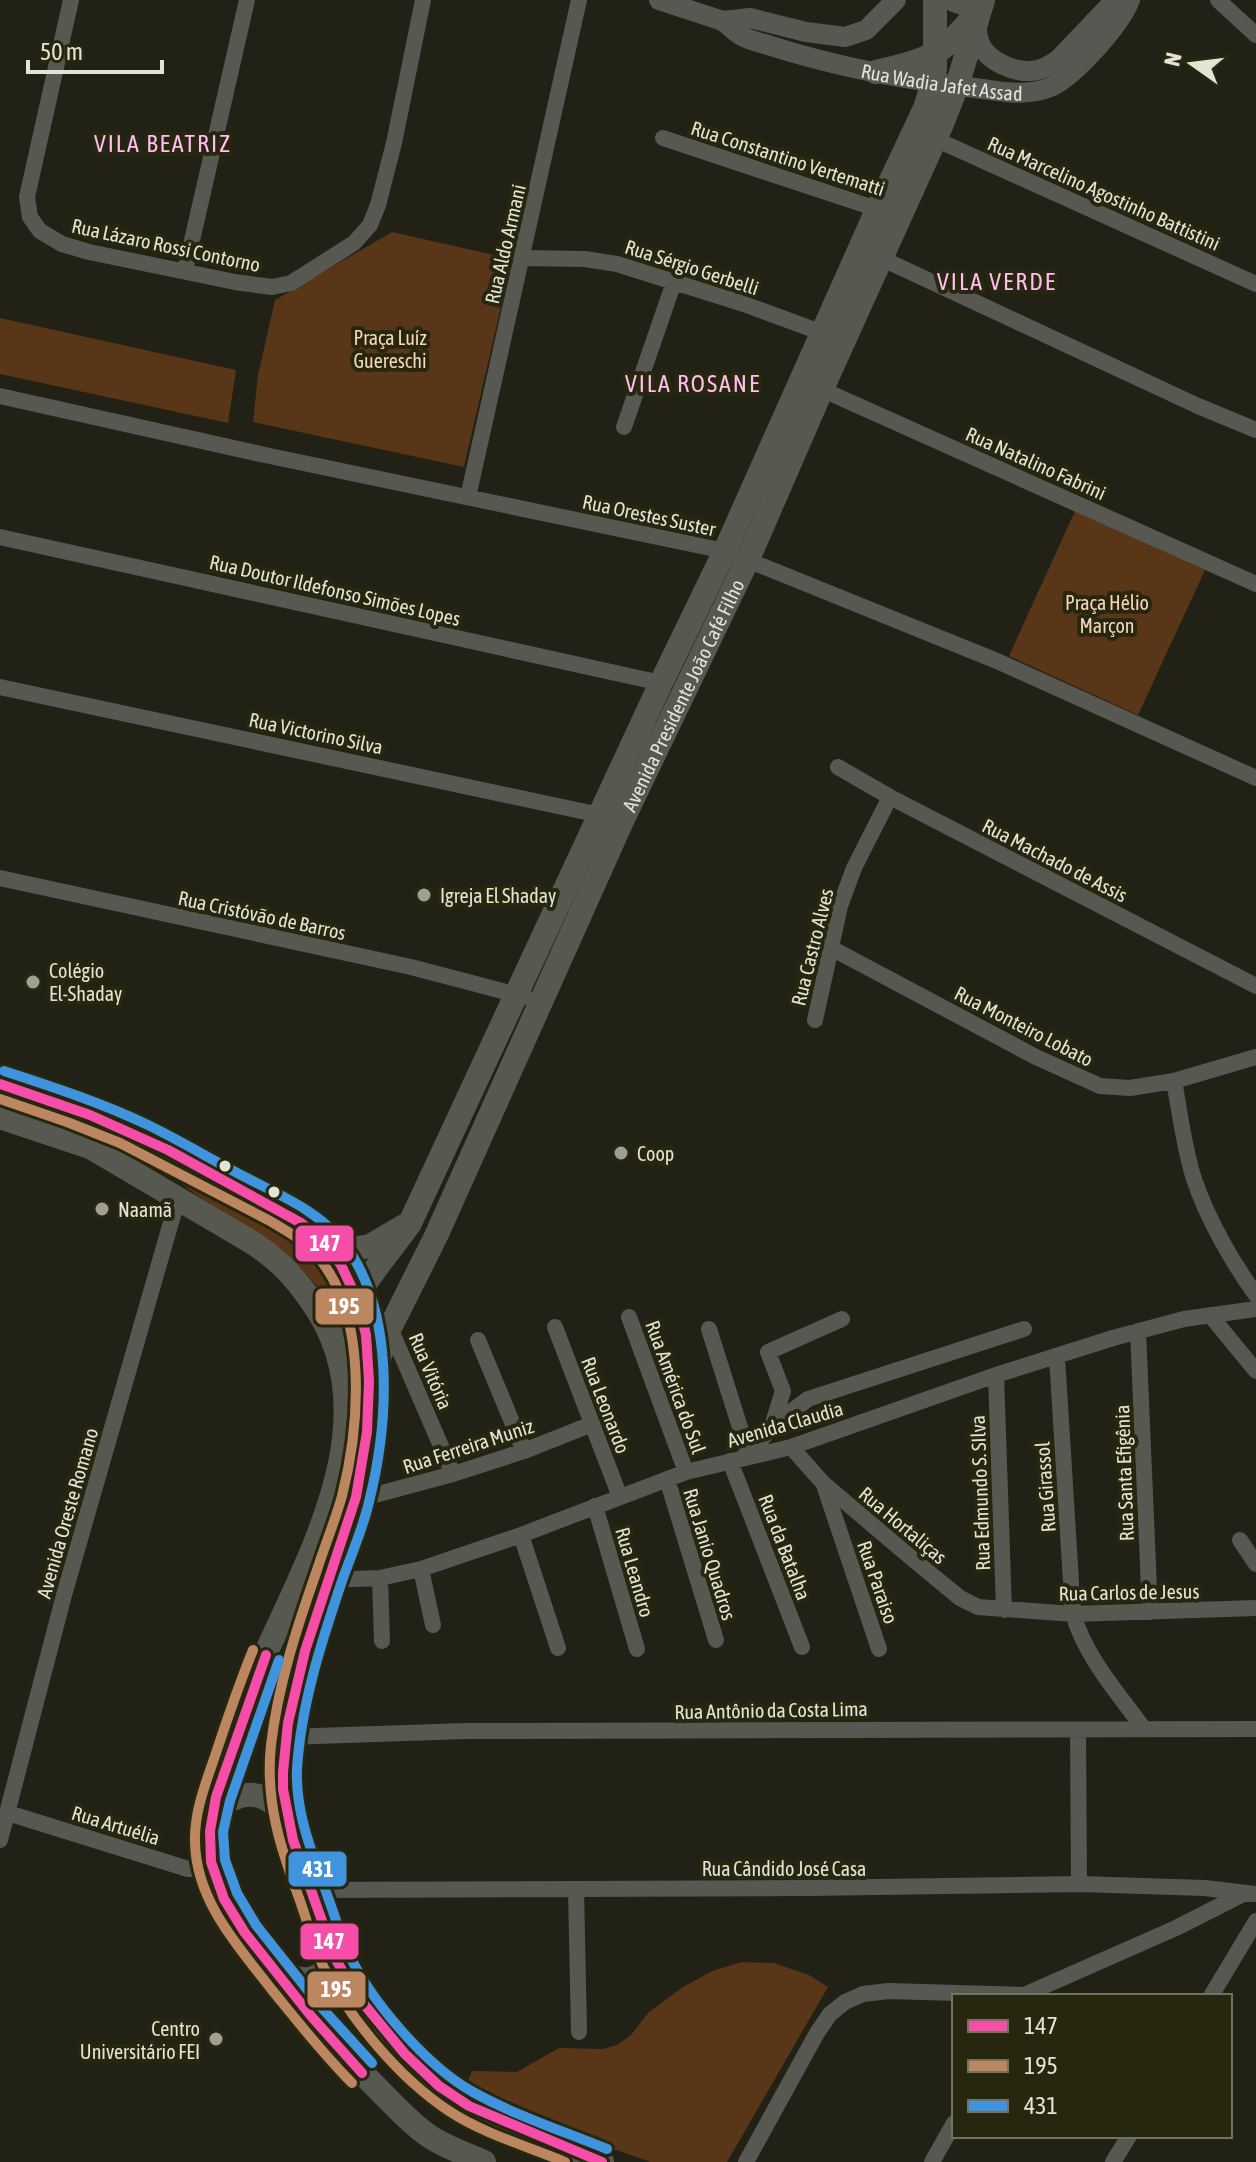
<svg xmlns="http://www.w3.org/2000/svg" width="1256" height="2162" font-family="'Asap Condensed',sans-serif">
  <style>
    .green { fill: #593618 }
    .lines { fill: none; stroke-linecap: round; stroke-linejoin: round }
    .minor { stroke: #575852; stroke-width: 16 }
    .tertiary { stroke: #575852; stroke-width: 20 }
    .primary { stroke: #575850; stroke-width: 24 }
    .bus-1-casing { stroke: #27270f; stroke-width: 16 }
    .bus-2-casing { stroke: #27270f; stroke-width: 16 }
    .bus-3-casing { stroke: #27270f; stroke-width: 16 }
    .bus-1 { stroke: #f54da8; stroke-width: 10 }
    .bus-2 { stroke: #bb8660; stroke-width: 10 }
    .bus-3 { stroke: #4094de; stroke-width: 10 }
    .poi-dot { fill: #9fa092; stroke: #27270f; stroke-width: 3 }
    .bus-dot { fill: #e3e4d5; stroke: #27270f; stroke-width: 3 }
    .labels { text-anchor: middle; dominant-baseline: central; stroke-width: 8; stroke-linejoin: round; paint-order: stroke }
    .street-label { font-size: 20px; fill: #e3e4d5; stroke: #27270f }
    .park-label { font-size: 20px; fill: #f8d5bd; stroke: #27270f }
    .poi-label { font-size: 20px; fill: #e3e4d5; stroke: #27270f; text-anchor: start }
    .quarter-label { font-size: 24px; letter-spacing: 2px; fill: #ffbdf0; stroke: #27270f }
    .line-badge { stroke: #27270f; stroke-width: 3 }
    .badge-label { font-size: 22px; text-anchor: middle; font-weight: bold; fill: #fff }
  </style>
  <rect width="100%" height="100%" fill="#212115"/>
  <path class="green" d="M392 232 512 259 464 467 253 422 258 375 275 300Z
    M0 318 236 370 228 423 0 374Z
    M1075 511 1205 570 1138 715 1009 656Z
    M167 1162 310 1238 339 1276 324 1295C308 1275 293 1257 272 1242 236 1217 195 1199 163 1168Z
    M742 1962 774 1963 809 1975 828 1987 727 2162H651L587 2140 467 2083 472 2071 517 2072 559 2048 603 2049 617 2045 631 2035 649 2012 683 1987 712 1971Z"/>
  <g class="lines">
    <path class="minor" d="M71 0 27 197 30 217 40 231 62 244 89 252 235 282 272 287 291 283 354 243 370 225 378 205 394 143 423 0
      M1218 0 1256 35
      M663 138 886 212
      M935 139 1256 284
      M872 254 1198 406 1256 430
      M523 258 585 259 617 264 744 304 831 336
      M185 271 247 0
      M812 385 1256 584
      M0 396 265 455 725 551 997 661 1256 778
      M624 427 674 282
      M468 497 579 0
      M0 537 661 683
      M0 687 609 817
      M838 767 890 797 1256 986
      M0 878 411 967 525 997
      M831 948 1036 1057 1100 1086 1130 1088 1174 1081 1256 1057
      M815 1020 840 906 854 868 890 797
      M1174 1081C1180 1113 1184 1148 1194 1179 1207 1218 1232 1262 1256 1295
      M1210 1315 1256 1371
      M629 1317 686 1472
      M555 1327 620 1497
      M390 1328 453 1474
      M709 1329 749 1456 772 1426 808 1399 1024 1329
      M1138 1331 1150 1612
      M478 1340 524 1451
      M1057 1357 1073 1614C1086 1658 1118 1693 1144 1729
      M996 1375 1004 1610
      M772 1426 783 1391 768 1352 842 1319
      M791 1447 823 1483 915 1561 960 1598 978 1607 1073 1614 1256 1608
      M730 1461 802 1647
      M667 1479 716 1640
      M824 1485 879 1649
      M356 1500 453 1474 524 1451 592 1424
      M595 1506 637 1649
      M521 1535 558 1648
      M1240 1540 1256 1564
      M421 1569 433 1625
      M380 1578 382 1641
      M328 1580 380 1578 421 1569 521 1535 686 1472 791 1447 996 1375 1113 1338 1184 1319 1256 1309
      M1078 1730 1079 1884
      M286 1737 466 1731 1256 1729
      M8 1813 188 1869H213
      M0 1840 64 1595 178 1198
      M576 1889 579 2032
      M311 1890 807 1888 1079 1884 1205 1888 1256 1894
      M1211 1996 1256 1921
      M746 2162 817 2033 830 2014 845 2002 863 1994 889 1991 1024 1995 1176 1928 1245 1893
      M932 2162 954 2123
      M1113 2162 1129 2136"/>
    <g class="tertiary">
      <path d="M659 0 723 21 750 18 806 32 845 37 866 30 896 0"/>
      <path id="s1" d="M723 21C729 26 736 33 742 36 751 41 762 43 771 46 837 67 907 80 975 88 999 91 1024 97 1048 88 1073 79 1120 25 1130 0"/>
      <path d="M976 21C977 30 977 38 981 46 989 61 1013 72 1030 71 1041 71 1050 65 1059 59L1115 0"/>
    </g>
    <g class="primary">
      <path d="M954 0 966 4 982 1"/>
      <path d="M876 72C902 66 928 61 949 43 959 34 967 24 976 14"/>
      <path d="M0 1084C48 1100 97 1116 143 1138 177 1154 208 1173 240 1190 271 1206 309 1222 331 1250 345 1269 356 1293 362 1316 375 1361 368 1452 356 1497 349 1525 337 1553 328 1580 307 1642 286 1706 283 1772 281 1818 301 1863 316 1905 323 1924 328 1943 336 1960 358 2006 413 2069 455 2098 473 2110 494 2118 514 2126 543 2138 573 2150 602 2162"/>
      <path d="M0 1117 90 1147 253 1243C279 1260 294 1276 312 1302 391 1413 313 1548 265 1655 251 1687 241 1720 231 1752 220 1786 205 1822 211 1858 220 1917 268 1961 302 2006 326 2036 353 2064 380 2091 395 2106 411 2124 429 2136 445 2147 466 2154 484 2162"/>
      <path d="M330 1249H352L370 1246 404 1226"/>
      <path d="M337 1348C347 1297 381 1264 410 1223L661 683 725 551 878 208 925 108 933 83 935 68V0"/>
      <path id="s2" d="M369 1385 390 1328 436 1236 622 821 748 559 822 389 941 126 957 86 983 0"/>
      <path d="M212 1816C236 1788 266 1786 287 1820"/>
      <path d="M275 1970C303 1983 316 1985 335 1959"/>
    </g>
    <defs>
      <path id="bus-1" d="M0 1084 90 1115 168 1150 301 1223 322 1240 341 1265 357 1299 366 1335 369 1381 367 1432 356 1497 305 1651 288 1723 283 1772V1789L293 1840 336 1960 358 1997 405 2054 439 2086 469 2106 602 2162
        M266 1655 216 1797 210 1831 211 1862 224 1899 245 1933 311 2016 362 2073"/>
      <path id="bus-2" d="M0 1099 67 1122 120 1143 270 1221C287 1231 305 1241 318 1257 368 1316 360 1425 342 1496 335 1521 325 1545 317 1570 297 1627 278 1685 271 1745 265 1800 280 1847 299 1898 307 1920 313 1944 323 1966 350 2019 399 2078 449 2111 484 2134 527 2146 565 2162
        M253 1650C240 1682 229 1714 218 1747 208 1778 194 1809 195 1842 196 1901 238 1946 272 1990 298 2022 323 2054 352 2083"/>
      <path id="bus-3" d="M4 1071C53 1087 102 1103 148 1125 181 1141 212 1160 245 1177 279 1195 317 1210 342 1241 396 1309 389 1422 369 1502 363 1528 352 1553 343 1578 322 1640 301 1704 297 1769 295 1816 315 1860 330 1903 336 1919 340 1936 348 1952 370 2000 426 2066 473 2092 514 2115 563 2131 607 2149
        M279 1660 230 1801 223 1832 225 1860 237 1893 256 1925 321 2007 372 2063"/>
    </defs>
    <use href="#bus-1" class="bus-1-casing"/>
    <use href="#bus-2" class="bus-2-casing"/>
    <use href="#bus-3" class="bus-3-casing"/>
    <use href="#bus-1" class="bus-1"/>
    <use href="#bus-2" class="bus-2"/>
    <use href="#bus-3" class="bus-3"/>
  </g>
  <g class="poi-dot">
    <circle cx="424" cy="895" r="8"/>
    <circle cx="33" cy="982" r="8"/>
    <circle cx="621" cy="1153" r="8"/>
    <circle cx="102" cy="1209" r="8"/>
    <circle cx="216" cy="2039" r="8"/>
  </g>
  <g class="bus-dot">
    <circle cx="225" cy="1166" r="7"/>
    <circle cx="274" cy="1192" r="7"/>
  </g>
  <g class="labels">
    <g class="street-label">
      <text stroke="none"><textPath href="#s1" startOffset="230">Rua Wadia Jafet Assad</textPath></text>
      <text transform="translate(788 158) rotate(18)">Rua Constantino Vertematti</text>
      <text transform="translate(1104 193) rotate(24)">Rua Marcelino Agostinho Battistini</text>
      <text transform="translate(505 244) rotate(-77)">Rua Aldo Armani</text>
      <text transform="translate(166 245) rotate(12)">Rua Lázaro Rossi Contorno</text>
      <text transform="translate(692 267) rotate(18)">Rua Sérgio Gerbelli</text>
      <text transform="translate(1036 463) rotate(24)">Rua Natalino Fabrini</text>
      <text transform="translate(649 515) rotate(12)">Rua Orestes Suster</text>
      <text transform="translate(335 590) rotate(13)">Rua Doutor Ildefonso Simões Lopes</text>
      <text stroke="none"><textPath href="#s2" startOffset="758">Avenida Presidente João Café Filho</textPath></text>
      <text transform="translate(316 733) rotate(12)">Rua Victorino Silva</text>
      <text transform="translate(1055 860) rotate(27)">Rua Machado de Assis</text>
      <text transform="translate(262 915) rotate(12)">Rua Cristóvão de Barros</text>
      <text transform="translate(812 947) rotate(-76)">Rua Castro Alves</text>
      <text transform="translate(1024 1026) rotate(27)">Rua Monteiro Lobato</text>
      <text transform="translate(431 1371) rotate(67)">Rua Vitória</text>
      <text transform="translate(676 1387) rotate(70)">Rua América do Sul</text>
      <text transform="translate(606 1405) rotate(69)">Rua Leonardo</text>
      <text transform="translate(785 1424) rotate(-16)">Avenida Claudia</text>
      <text transform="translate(468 1446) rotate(-18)">Rua Ferreira Muniz</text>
      <text transform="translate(1124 1473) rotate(-92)">Rua Santa Efigênia</text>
      <text transform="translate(1045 1487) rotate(-94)">Rua Girassol</text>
      <text transform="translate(980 1493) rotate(-92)">Rua Edmundo S. SIlva</text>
      <text transform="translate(67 1513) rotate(-74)">Avenida Oreste Romano</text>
      <text transform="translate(903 1525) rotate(40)">Rua Hortaliças</text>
      <text transform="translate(785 1547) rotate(69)">Rua da Batalha</text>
      <text transform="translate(710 1554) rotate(73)">Rua Janio Quadros</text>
      <text transform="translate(635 1572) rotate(74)">Rua Leandro</text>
      <text transform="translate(878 1582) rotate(71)">Rua Paraiso</text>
      <text transform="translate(1129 1592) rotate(-1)">Rua Carlos de Jesus</text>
      <text transform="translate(771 1710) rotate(-1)">Rua Antônio da Costa Lima</text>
      <text transform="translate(116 1825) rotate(17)">Rua Artuélia</text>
      <text x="784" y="1868">Rua Cândido José Casa</text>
    </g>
    <g class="park-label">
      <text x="390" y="337">Praça Luíz<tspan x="390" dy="23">Guereschi</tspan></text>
      <text x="1107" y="602">Praça Hélio<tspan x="1107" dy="23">Marçon</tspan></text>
    </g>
    <g class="poi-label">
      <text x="440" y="895">Igreja El Shaday</text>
      <text x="49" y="970">Colégio<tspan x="49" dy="23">El-Shaday</tspan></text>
      <text x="637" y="1153">Coop</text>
      <text x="118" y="1209">Naamã</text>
      <text x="200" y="2028" text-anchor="end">Centro<tspan x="200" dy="23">Universitário FEI</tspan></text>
    </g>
    <g class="quarter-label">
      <text x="163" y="143">VILA BEATRIZ</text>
      <text x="997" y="281">VILA VERDE</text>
      <text x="693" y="383">VILA ROSANE</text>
    </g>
  </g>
  <g class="line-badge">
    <rect x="294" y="1224" width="61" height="39" rx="8" fill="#f54da8"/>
    <rect x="314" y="1287" width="61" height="39" rx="8" fill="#bb8660"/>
    <rect x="287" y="1850" width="61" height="38" rx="8" fill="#4094de"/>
    <rect x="299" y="1922" width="61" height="39" rx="8" fill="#f54da8"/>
    <rect x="306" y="1970" width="61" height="39" rx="8" fill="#bb8660"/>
  </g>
  <g class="badge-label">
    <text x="325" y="1251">147</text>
    <text x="344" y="1314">195</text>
    <text x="318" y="1877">431</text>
    <text x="329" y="1949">147</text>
    <text x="336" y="1997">195</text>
  </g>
  <rect x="952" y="1994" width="280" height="144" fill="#27270f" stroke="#72735e" stroke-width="2"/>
  <rect x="968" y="2020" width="40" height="12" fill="#f54da8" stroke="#72735e" stroke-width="2"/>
  <text x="1024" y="2034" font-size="24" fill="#e3e4d5">147</text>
  <rect x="968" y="2060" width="40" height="12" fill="#bb8660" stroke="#72735e" stroke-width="2"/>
  <text x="1024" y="2074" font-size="24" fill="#e3e4d5">195</text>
  <rect x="968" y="2100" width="40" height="12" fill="#4094de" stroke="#72735e" stroke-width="2"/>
  <text x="1024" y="2114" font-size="24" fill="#e3e4d5">431</text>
  <g transform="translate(1192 64) rotate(284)" stroke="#27270f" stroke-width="6" paint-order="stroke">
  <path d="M0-6L14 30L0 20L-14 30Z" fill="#e3e4d5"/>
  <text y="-12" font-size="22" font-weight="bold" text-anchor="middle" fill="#e3e4d5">N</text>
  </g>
  <path d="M28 60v12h134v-12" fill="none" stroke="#e3e4d5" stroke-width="4"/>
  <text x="40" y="60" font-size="24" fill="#e3e4d5" stroke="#27270f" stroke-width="6" paint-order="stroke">50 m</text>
</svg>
